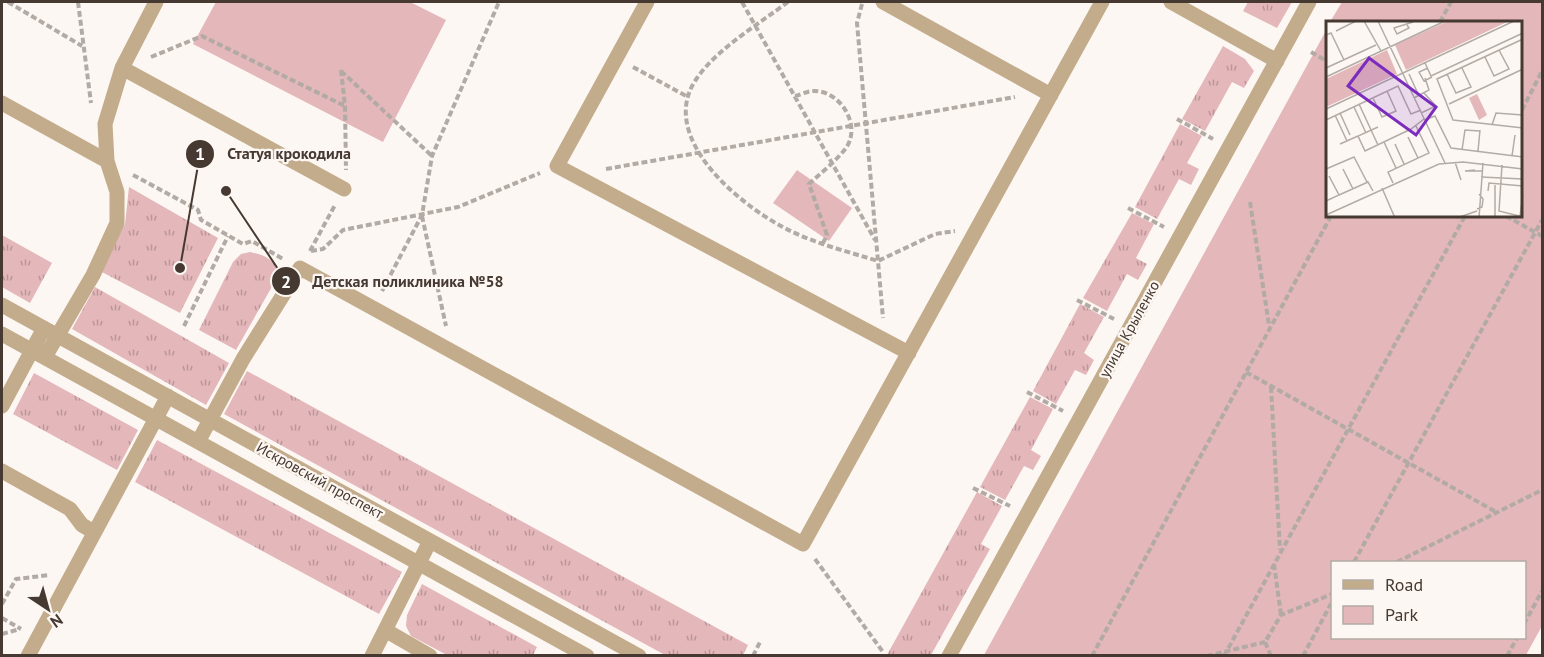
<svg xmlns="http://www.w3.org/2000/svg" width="1544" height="657" font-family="'PT Sans',sans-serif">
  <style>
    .grass { fill: url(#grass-tufts) }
    .park { fill: #e4b7bb; fill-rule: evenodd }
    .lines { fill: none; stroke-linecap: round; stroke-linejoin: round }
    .path { stroke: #b2aaa4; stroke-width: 4; stroke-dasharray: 6 3; stroke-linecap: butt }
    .minor { stroke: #c3ac8b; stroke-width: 15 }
    .labels { text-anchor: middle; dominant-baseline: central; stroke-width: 4.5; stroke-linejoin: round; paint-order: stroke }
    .street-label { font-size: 15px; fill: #453931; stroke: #fdf7f3 }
    .inset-road { fill: none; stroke: #b3aba5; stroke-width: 1.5 }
    .view { fill: #7b2cbf; fill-opacity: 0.15; stroke: #7b2cbf; stroke-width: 3 }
    .inset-edge { fill: none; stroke: #453931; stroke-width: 3 }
    .leader { fill: none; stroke: #453931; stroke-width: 2 }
    .callout-dot { fill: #453931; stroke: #fdf7f3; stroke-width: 2 }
    .mark-label { font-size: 18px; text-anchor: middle; font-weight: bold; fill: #fff }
    .callout-label { font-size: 16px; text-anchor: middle; font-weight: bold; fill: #453931; stroke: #fdf7f3; stroke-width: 4.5; stroke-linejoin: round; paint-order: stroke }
  </style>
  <defs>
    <pattern id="grass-tufts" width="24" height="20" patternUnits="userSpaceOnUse" patternTransform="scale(1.5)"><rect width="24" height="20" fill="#e4b7bb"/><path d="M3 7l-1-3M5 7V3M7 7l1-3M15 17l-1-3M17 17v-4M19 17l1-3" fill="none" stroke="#bb9699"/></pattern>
  </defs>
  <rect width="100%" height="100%" fill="#fdf7f3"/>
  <path class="grass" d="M1248 2H1292L1277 28 1243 11Z
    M1223 46 1245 59 1254 71 1244 88 1232 82 1205 131 1182 119Z
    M1180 124 1202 136 1187 163 1199 169 1191 185 1179 179 1157 219 1135 207Z
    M129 187 218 238 180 313 100 271 125 224Z
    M1132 213 1154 224 1136 258 1147 264 1138 280 1127 274 1107 311 1083 298Z
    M2 235 52 263 30 303 2 287Z
    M250 252C265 255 277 260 278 276L236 350 199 330 233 262 241 254Z
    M95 287 229 363 206 405 72 329Z
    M1080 304 1104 317 1084 353 1094 360 1086 375 1075 370 1056 404 1033 391Z
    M247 371 748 645 743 655H665L224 414Z
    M34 373 138 430 117 470 13 414Z
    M1030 397 1053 409 1031 450 1041 456 1033 470 1024 466 1005 500 980 487Z
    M157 440 402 572 379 614 135 482Z
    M977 492 1002 506 981 544 990 549 931 655H887Z
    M422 584 537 647 533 655H447L411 636 406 626 407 615Z"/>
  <path class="park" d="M216 2H410L446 20 383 142 193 44Z
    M1342 2H1542V626L1526 655H984L1328 27V216H1522V22H1330ZM1332 562H1524V638H1332Z
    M797 170 852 208 829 241 773 203Z"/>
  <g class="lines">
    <path class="path" d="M8 2 82 46
      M78 2 91 103
      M742 2 875 240
      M788 2C760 23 717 49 697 78 656 135 737 203 783 227 812 243 846 251 878 261L935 234 955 231
      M862 4 857 23 883 318
      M1440 22 1451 2
      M1311 52 1328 62
      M151 57 202 36 345 106
      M633 67 688 97
      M341 70 345 106 346 170
      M341 71 432 156
      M795 96C800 95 807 91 813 91 840 90 862 125 846 148 836 161 821 173 809 184L827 235 823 243
      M1522 110 1542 71
      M1177 119 1213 139
      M606 169 1015 97
      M133 175 198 210 201 220 243 244 252 241 283 259
      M1250 202 1269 325
      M1128 208 1164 227
      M422 216 446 326
      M1506 216 1542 236
      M310 251 335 205
      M311 251 323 249 343 230 458 207 540 173
      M382 291 422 215 432 156 499 2
      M1077 300 1114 319
      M184 326 228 236
      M1246 372 1498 513
      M1271 387 1280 550
      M1027 392 1063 411
      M973 488 1010 506
      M815 559 883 652
      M1354 562 1542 220
      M1397 562 1542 490
      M1274 564 1281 615
      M2 604 16 579 50 575
      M2 618 21 629
      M1524 624 1542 591
      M2 634 20 629
      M753 656 760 642
      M1092 656 1331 216
      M1207 656 1265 642
      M1224 656 1465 216
      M1271 656 1265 642 1281 615 1332 594
      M1303 656 1332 602
      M1507 656 1517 638"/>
    <path class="minor" d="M647 2 557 166 909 353
      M883 2 1051 95
      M1171 2 1277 61
      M122 68 344 189
      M2 103 107 161
      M2 305 639 656
      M2 334 587 656
      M45 357 93 275 117 223V192L107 161 105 124 122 68 156 2
      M2 406 44 328
      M198 442 243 359 300 268 803 544 1102 2
      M2 471 70 509 82 525 94 532
      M385 630 430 656
      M28 656 168 396
      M372 656 430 541
      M949 656 1309 2"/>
  </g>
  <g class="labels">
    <g class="street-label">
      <text transform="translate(1129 329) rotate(-61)">улица Крыленко</text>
      <text transform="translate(320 480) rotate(29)">Искровский проспект</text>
    </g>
  </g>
  <g transform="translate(1326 21)">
    <rect width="196" height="196" fill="#fdf7f3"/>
    <path d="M122 0H183L80 49 69 24ZM61 29 71 53 0 86V58ZM151 73 161 94 153 99 143 77Z" fill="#e4b7bb"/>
    <path class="inset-road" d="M38 0 55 30M52 0 119 142M81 4 83 7 71 13 68 7 87 1M10 10 30 0M0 14 5 12 18 39M197 18 111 58 127 99 197 107M159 36 168 55 183 48 173 29M99 42 105 55 197 12M0 47 50 24M102 47 93 51 98 60 106 56M83 53 93 75M121 53 130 72 145 66 136 47M0 56 119 0M47 77 56 96 70 90 61 70M88 77 103 69 99 57M33 83 52 124M123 83 197 48M28 86 40 112M0 88 188 0M14 92 24 114M95 92 110 85 98 72M9 94 21 120M0 99 72 65 85 93 95 89M98 99 109 95 125 127 197 136M166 104 170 92 197 94M52 106 32 115 39 130 85 108 98 98M82 116 92 137M58 121 70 147M14 123 32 115M69 123 78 143M136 129 139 109 154 110M152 130 154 109M186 135 189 114M129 141 135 159M176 144 173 190 197 196M0 148 28 136 41 161M17 148 27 168M149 149 139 150H156M155 156 197 158M67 162 62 151 103 132 90 105M56 167 69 197M162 170 163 162 197 165M13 174 42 161 47 170M0 180 13 174 3 155M151 188 156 186 157 178 153 173M0 194 113 143 137 141 197 148M194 195 197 173M131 197 151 190M153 197 157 142M169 197V162"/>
    <path class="view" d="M43 37 110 86 90 114 22 65Z"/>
    <rect width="196" height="196" class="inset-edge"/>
  </g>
  <path class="leader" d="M180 268L200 154M226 191L286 281"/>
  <g class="callout-dot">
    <circle cx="180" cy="268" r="6"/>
    <circle cx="226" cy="191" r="6"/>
    <circle cx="200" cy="154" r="15"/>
    <circle cx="286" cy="281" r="15"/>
  </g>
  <g class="mark-label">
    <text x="200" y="160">1</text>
    <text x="286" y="288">2</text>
  </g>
  <g class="callout-label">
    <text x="289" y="159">Статуя крокодила</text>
    <text x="408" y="287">Детская поликлиника №58</text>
  </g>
  <rect width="1544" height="657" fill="none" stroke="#453931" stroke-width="6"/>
  <rect x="1331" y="561" width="195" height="78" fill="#fdf7f3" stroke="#b3aba5" stroke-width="1.5"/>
  <rect x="1343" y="580" width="30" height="9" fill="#c3ac8b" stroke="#b3aba5" stroke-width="1.5"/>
  <text x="1385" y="591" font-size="18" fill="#453931">Road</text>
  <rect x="1343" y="606" width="30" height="18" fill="#e4b7bb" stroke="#b3aba5" stroke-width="1.5"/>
  <text x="1385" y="621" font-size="18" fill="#453931">Park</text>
  <g transform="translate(48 609) rotate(144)" stroke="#fdf7f3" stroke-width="4.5" paint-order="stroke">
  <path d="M0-4.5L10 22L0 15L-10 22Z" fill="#453931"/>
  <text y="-9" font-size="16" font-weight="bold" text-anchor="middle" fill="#453931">N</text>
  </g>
</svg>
